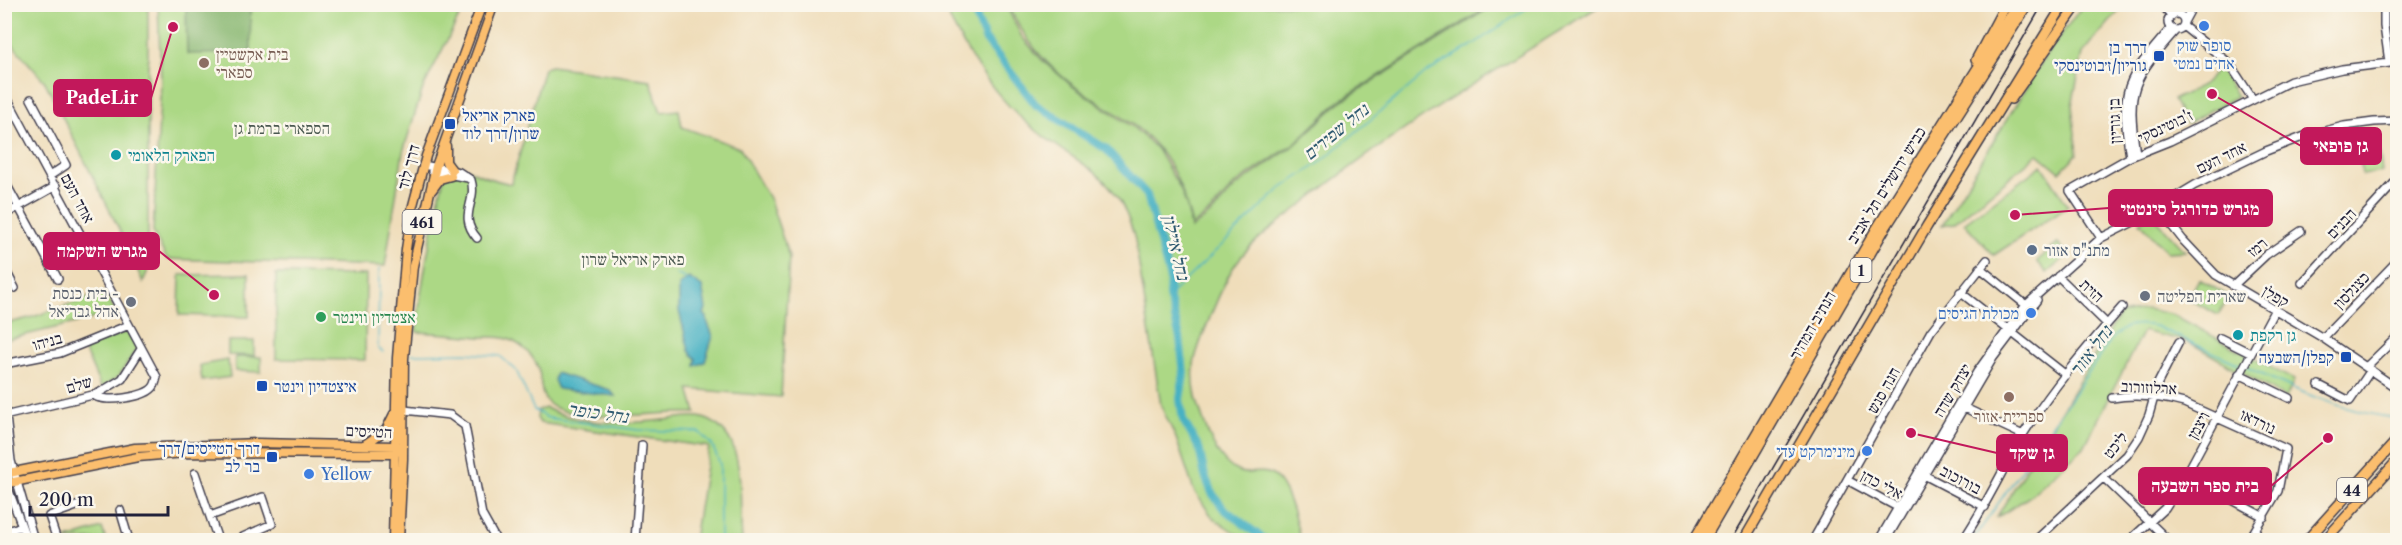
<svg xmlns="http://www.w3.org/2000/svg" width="2402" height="545" font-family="'Libre Caslon Text','Frank Ruhl Libre',serif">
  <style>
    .green { fill: #acd885; stroke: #677d60; stroke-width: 1.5 }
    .forest { fill: #89b872; stroke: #566d56; stroke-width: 1.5 }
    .water { fill: #46b1c3; stroke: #346a7f; stroke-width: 1.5 }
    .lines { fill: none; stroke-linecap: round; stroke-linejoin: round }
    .stream { stroke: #46b1c3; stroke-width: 1.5 }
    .river { stroke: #46b1c3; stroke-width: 8 }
    .minor-casing { stroke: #413e4e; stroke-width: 10 }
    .major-casing { stroke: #413e4e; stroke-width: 11 }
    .highway-casing { stroke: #413e4e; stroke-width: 12 }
    .minor { stroke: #fff; stroke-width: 7 }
    .major { stroke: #fbbe6e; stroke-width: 8 }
    .highway { stroke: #fbbe6e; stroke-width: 9 }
    .rail { stroke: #22223b; stroke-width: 1.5 }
    .shop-dot { fill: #3f7fe0; stroke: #fbf7ec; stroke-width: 2 }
    .transit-dot { fill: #1a4fb4; stroke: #fbf7ec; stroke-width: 2 }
    .education-dot { fill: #8d6e63; stroke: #fbf7ec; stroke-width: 2 }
    .culture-dot { fill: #0f9aa8; stroke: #fbf7ec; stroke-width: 2 }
    .service-dot { fill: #5c6f8a; stroke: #fbf7ec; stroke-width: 2 }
    .worship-dot { fill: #6b7280; stroke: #fbf7ec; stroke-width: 2 }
    .leisure-dot { fill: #2e9e5b; stroke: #fbf7ec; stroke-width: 2 }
    .labels { text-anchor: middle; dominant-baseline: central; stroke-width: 5; stroke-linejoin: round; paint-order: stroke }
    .shield { fill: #fbf7ec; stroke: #636270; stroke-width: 1.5 }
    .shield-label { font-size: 15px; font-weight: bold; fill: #22223b }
    .shop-label { font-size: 16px; fill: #366cbe; stroke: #fbf7ec; text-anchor: end }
    .transit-label { font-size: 16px; fill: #164399; stroke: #fbf7ec; text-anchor: end }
    .education-label { font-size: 16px; fill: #785e54; stroke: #fbf7ec; text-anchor: start }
    .street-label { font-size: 16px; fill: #22223b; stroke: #fbf7ec }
    .park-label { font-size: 16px; fill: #4b5951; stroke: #fbf7ec }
    .culture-label { font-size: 16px; fill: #0d838f; stroke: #fbf7ec; text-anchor: start }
    .service-label { font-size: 16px; fill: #4e5e75; stroke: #fbf7ec; text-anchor: start }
    .worship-label { font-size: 16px; fill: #5b616d; stroke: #fbf7ec; text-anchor: end }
    .leisure-label { font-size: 16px; fill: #27864d; stroke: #fbf7ec; text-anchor: start }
    .water-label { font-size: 18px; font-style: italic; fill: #305b71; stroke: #fbf7ec }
    .leader { fill: none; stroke: #c2185b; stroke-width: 2 }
    .callout-dot { fill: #c2185b; stroke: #fbf7ec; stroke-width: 2 }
    .callout { fill: #c2185b; stroke: #c2185b; stroke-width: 2 }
    .callout-label { font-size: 18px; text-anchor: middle; font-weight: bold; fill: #fff }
  </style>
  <rect width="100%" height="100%" fill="#fbf7ec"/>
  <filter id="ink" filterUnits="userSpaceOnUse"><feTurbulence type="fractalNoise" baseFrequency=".0167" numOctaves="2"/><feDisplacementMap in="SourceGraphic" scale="12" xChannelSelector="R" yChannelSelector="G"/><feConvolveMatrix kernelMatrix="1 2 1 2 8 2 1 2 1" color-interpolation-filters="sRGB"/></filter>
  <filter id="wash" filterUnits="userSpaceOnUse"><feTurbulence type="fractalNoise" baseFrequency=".008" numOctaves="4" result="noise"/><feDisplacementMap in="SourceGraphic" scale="24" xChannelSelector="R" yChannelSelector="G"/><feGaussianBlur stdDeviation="1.35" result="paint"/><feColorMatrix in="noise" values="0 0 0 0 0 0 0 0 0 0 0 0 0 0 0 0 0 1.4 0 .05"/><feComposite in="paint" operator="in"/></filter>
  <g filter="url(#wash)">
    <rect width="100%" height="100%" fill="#efddba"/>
    <path class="green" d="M5 4 148 5V270L143 282 119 229 45 82 5 36Z
      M158 5H465L423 88 403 152 385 266 167 259 153 232 161 81Z
      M943 5H1006L1022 37 1042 60 1072 86 1134 128 1157 149 1180 188 1187 207 1191 229 1213 212 1235 187 1296 144 1340 102 1494 5H1601C1500 68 1396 129 1303 204 1279 223 1249 242 1233 268 1224 282 1195 350 1194 365 1193 375 1194 388 1196 397 1203 420 1213 458 1237 471 1247 476 1258 470 1268 473 1286 478 1297 524 1300 540H1246L1213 518 1194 491 1176 438 1161 406 1135 240C1118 173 1086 170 1038 132 995 99 965 53 943 5Z
      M1008 5H1491L1339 101 1295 143 1234 185 1212 210 1192 226C1185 197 1177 171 1157 147 1134 120 1101 106 1073 85 1041 61 1025 39 1008 5Z
      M2083 5H2124L2083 53 2072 105 2077 154 2060 172 2038 154 1954 223 1942 225 2047 54Z
      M551 66 650 80 661 112 679 110 682 127 740 148 770 200 789 257 781 397 689 389 696 413C657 411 588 424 554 407 539 399 542 385 539 371 535 356 521 344 508 339 500 336 489 337 480 337 459 335 437 333 416 332 423 270 435 210 451 150 453 169 460 164 474 172 485 178 498 181 511 184L544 68Z
      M2218 67 2237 96 2186 124 2173 100 2206 83Z
      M2379 148 2382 172 2362 175 2359 151Z
      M2042 165 2068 206 1994 255 1964 223Z
      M2151 214 2185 251 2167 252 2140 222Z
      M2058 243 2068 255 2047 273 2037 261Z
      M249 274V317L179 315 180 275Z
      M276 274 366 275 365 360 276 359Z
      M2199 279 2229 296 2218 315 2188 299Z
      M105 292 116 313 5 340V324L33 317Z
      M2147 309 2174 315 2294 380 2286 398 2189 342 2143 331 2084 447 2029 497 1996 518 2120 314Z
      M127 331 137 348 119 376 101 388 84 349Z
      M228 341H254V356L228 355Z
      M235 357H261V372L235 371Z
      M228 360 230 377 202 381 200 365Z
      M546 408C581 426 627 424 664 420 677 419 693 414 706 419 717 423 727 433 732 444 744 473 739 510 742 540H694L709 447 540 423 537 418 538 410Z
      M102 528 106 540H64Z"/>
    <path class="forest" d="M186 5H250L251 53 187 54Z"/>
    <path class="water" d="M689 278 702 287 706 309 704 314 707 317V321L713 336 705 362 695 366 696 359 689 351 679 311V285Z
      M556 373 610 390 615 396 558 389 554 380Z"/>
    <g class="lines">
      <path class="stream" d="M379 269 378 348 383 352
        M676 274 686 279
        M1169 296 1279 190 1318 164 1426 73 1471 46 1533 4
        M412 354 467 353 500 356 516 370 534 410 548 418 638 430 699 432 712 445 720 464V540
        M2246 367C2293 389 2345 413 2398 418
        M1973 540 2110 341C2124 325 2134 322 2155 326L2241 365"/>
      <path class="river" d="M971 4 985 39 1036 105 1106 149 1147 195 1170 279 1169 296 1180 338 1184 374 1180 399 1183 420 1199 448 1205 476 1212 493 1224 509 1265 540"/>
    </g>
  </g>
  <g filter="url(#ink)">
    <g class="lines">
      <defs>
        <path id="minor" d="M2161 4 2172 16
          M2384 4V26L2389 62
          M2168 22a8 8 0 1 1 16 0a8 8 0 1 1-16 0Z
          M2184 22 2191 9 2197 4
          M2183 26 2229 63 2252 98
          M4 92 157 377C156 380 156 383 154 386 147 398 103 403 93 395
          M31 99 66 165 51 175
          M2136 154C2126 87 2133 79 2176 30
          M2130 157C2119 87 2126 80 2171 28
          M423 165 459 172 471 180C478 202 457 215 477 238
          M432 171 468 178
          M4 180 58 279
          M2157 207 2183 240 2216 275 2323 338 2398 389
          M4 215 56 186
          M2101 238 2070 191 2130 157 2170 141 2291 81 2342 69 2398 62
          M4 267 15 288
          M1980 268 2026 305
          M2058 276 2107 324
          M2302 283 2398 179
          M2233 286 2266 255 2301 231
          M1960 292 2066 375
          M2220 338 2250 353
          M2323 338 2398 260
          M4 364 60 353 129 325
          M2366 367 2398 336
          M2239 374 2289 398
          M2319 385 2350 401 2371 370
          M4 398 11 461 34 540
          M2112 398C2135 394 2162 397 2184 403L2286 449 2278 491 2249 540
          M1965 408 2023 435
          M404 410 450 415 465 426 482 515 496 540
          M4 416 97 394 122 379 141 349
          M195 473 218 540
          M1924 475 1985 507
          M2186 475 2264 517
          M2104 478 2168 540
          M5 480 27 540
          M1847 480 1899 508
          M120 510 129 540
          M210 516 263 497 272 524 236 540
          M4 532 22 526
          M57 540 49 516 82 504
          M350 540 357 539V540
          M635 540 642 445
          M1813 540 1931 331 1987 260
          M1879 540 1977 372 2008 329 2026 305 2101 238 2133 222 2195 185 2266 151 2305 136 2344 126 2374 122 2398 121
          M1886 540 1993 358 2037 300
          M1963 540C1986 506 2003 468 2024 433 2052 388 2088 346 2122 307
          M2036 540 2127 455 2139 437 2149 415 2158 383 2179 342
          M2130 540 2165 508 2186 475 2274 311"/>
        <path id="major" d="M446 146V162L452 170
          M432 190 440 179 451 176
          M364 445 386 430 394 414
          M4 474 135 448 257 443 395 446 400 448
          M4 484 138 457 185 453 390 454 400 451
          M393 540 397 358 406 249 412 209 426 156 482 4
          M399 540 403 459 404 358 413 266 436 166 494 4"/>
        <path id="highway" d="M1976 60 2006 4
          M2011 99 2078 4
          M1694 540 1876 230 2018 4
          M1704 540 1885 228 2028 4
          M1744 540 1927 226 2064 4
          M2307 540 2398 439
          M2325 540 2398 460"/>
      </defs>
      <use href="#minor" class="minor-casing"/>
      <use href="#major" class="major-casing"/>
      <use href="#highway" class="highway-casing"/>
      <use href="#minor" class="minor"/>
      <use href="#major" class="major"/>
      <use href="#highway" class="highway"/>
      <path class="rail" d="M1731 540 2043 4"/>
    </g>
  </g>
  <g class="shop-dot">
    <circle cx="2204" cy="26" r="6"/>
    <circle cx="2031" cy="313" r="6"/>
    <circle cx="1867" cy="451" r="6"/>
    <circle cx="309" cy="474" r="6"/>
  </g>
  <g class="transit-dot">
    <rect x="2153" y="50" width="12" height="12" rx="3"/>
    <rect x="444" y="118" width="12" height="12" rx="3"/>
    <rect x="2340" y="351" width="12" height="12" rx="3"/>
    <rect x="256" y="380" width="12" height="12" rx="3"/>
    <rect x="266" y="451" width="12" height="12" rx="3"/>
  </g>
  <g class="education-dot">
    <circle cx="204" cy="63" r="6"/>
    <circle cx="2009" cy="397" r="6"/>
  </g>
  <g class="culture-dot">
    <circle cx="116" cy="155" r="6"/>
    <circle cx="2238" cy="335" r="6"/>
  </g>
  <circle class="service-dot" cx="2032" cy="250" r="6"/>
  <g class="worship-dot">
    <circle cx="2145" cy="296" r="6"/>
    <circle cx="131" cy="302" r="6"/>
  </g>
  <circle class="leisure-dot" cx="321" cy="317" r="6"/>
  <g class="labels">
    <g class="shield">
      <rect x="402.5" y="210" width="39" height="24" rx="4.5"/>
      <rect x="1850.5" y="258" width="21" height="24" rx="4.5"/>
      <rect x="2337" y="478" width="30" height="24" rx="4.5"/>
    </g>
    <g class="shield-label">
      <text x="422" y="222">461</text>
      <text x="1861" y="270">1</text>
      <text x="2352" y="490">44</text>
    </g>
    <g class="shop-label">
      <text x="2204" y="45" text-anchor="middle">סופר שוק<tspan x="2204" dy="18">אחים נמטי</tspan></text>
      <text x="2019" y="313">מכולת הגיסים</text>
      <text x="1855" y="451">מינימרקט עדי</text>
      <text x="321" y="474" text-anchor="start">Yellow</text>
    </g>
    <g class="transit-label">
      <text x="2147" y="47">דרך בן<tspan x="2147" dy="18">גוריון/ז׳בוטינסקי</tspan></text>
      <text x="462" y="115" text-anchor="start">פארק אריאל<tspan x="462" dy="18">שרון/דרך לוד</tspan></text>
      <text x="2334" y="357">קפלן/השבעה</text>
      <text x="274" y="386" text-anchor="start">איצטדיון וינטר</text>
      <text x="260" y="448">דרך הטייסים/דרך<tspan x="260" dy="18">בר לב</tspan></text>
    </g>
    <g class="education-label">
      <text x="216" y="54">בית אקשטיין<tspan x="216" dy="18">ספארי</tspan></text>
      <text x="2009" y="416" text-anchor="middle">ספריית אזור</text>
    </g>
    <g class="street-label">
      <text transform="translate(2114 121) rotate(-92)">בן גוריון</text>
      <text transform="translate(2165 126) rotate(-25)">ז'בוטינסקי</text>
      <text transform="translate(2221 157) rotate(-26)">אחד העם</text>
      <text transform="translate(408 167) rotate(-75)">דרך לוד</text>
      <text transform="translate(1886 185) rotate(-58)">כביש ירושלים תל אביב</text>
      <text transform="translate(78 198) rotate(62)">אחד העם</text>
      <text transform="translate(2341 223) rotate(-47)">הבנים</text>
      <text transform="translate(2257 247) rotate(-40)">רמז</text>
      <text transform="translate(2092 290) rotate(43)">הזית</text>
      <text transform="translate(2351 290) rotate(-46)">כצנלסון</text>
      <text transform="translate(2276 296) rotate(30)">קפלן</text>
      <text transform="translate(1812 325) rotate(-60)">הנתיב המהיר</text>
      <text transform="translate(47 341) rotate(-15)">בניהו</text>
      <text transform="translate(79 384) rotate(-16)">שלם</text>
      <text transform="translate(2149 387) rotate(3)">ארלוזורוב</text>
      <text transform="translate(1883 390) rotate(-61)">חנה סנש</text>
      <text transform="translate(1952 390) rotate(-59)">יצחק שדה</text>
      <text transform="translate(2258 421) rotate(26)">נורדאו</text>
      <text transform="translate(2198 425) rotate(-61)">ויצמן</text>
      <text transform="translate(369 431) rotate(3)">הטייסים</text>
      <text transform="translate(2115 445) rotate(-51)">ליכט</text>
      <text transform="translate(1961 479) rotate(28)">בורוכוב</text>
      <text transform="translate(1882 484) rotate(28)">אלי כהן</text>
    </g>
    <g class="park-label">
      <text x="282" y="128">הספארי ברמת גן</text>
      <text x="633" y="259">פארק אריאל שרון</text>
    </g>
    <g class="culture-label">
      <text x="128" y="155">הפארק הלאומי</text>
      <text x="2250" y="335">גן רקפת</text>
    </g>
    <g class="service-label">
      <text x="2044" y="250">מתנ"ס אזור</text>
    </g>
    <g class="worship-label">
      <text x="119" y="293">בית כנסת -<tspan x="119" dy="18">אהל גבריאל</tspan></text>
      <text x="2157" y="296" text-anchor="start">שארית הפליטה</text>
    </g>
    <g class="leisure-label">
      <text x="333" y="317">אצטדיון ווינטר</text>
    </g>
    <g class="water-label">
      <text transform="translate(1336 132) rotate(-39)">נחל שפירים</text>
      <text transform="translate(1176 247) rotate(77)">נחל איילון</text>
      <text transform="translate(2091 351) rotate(-53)">נחל אזור</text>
      <text transform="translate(598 413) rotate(8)">נחל כופר</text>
    </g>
  </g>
  <path class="leader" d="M173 27L151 98M2212 94L2301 146M2015 215L2109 208M214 295L159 251M1911 433L1997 453M2328 438L2271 486"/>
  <g class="callout-dot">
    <circle cx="173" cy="27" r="6"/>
    <circle cx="2212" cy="94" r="6"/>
    <circle cx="2015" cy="215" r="6"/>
    <circle cx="214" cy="295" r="6"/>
    <circle cx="1911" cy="433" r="6"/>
    <circle cx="2328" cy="438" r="6"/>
  </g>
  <g class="callout">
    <rect x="54" y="80" width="97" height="36" rx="6"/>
    <rect x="2301" y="128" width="80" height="36" rx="6"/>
    <rect x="2109" y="190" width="163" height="36" rx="6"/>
    <rect x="44" y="233" width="115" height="36" rx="6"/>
    <rect x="1997" y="435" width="70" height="36" rx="6"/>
    <rect x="2139" y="468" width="132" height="36" rx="6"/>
  </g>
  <g class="callout-label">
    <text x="102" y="104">PadeLir</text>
    <text x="2341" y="152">גן פופאי</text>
    <text x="2190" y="215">מגרש כדורגל סינטטי</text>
    <text x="102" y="257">מגרש השקמה</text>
    <text x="2032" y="459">גן שקד</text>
    <text x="2205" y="492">בית ספר השבעה</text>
  </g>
  <rect width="2402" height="545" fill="none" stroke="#fbf7ec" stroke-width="24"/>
  <path d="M30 506v9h138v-9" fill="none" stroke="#22223b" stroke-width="3"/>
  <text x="39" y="506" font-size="18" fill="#22223b" stroke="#fbf7ec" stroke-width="4.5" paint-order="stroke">200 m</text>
</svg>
